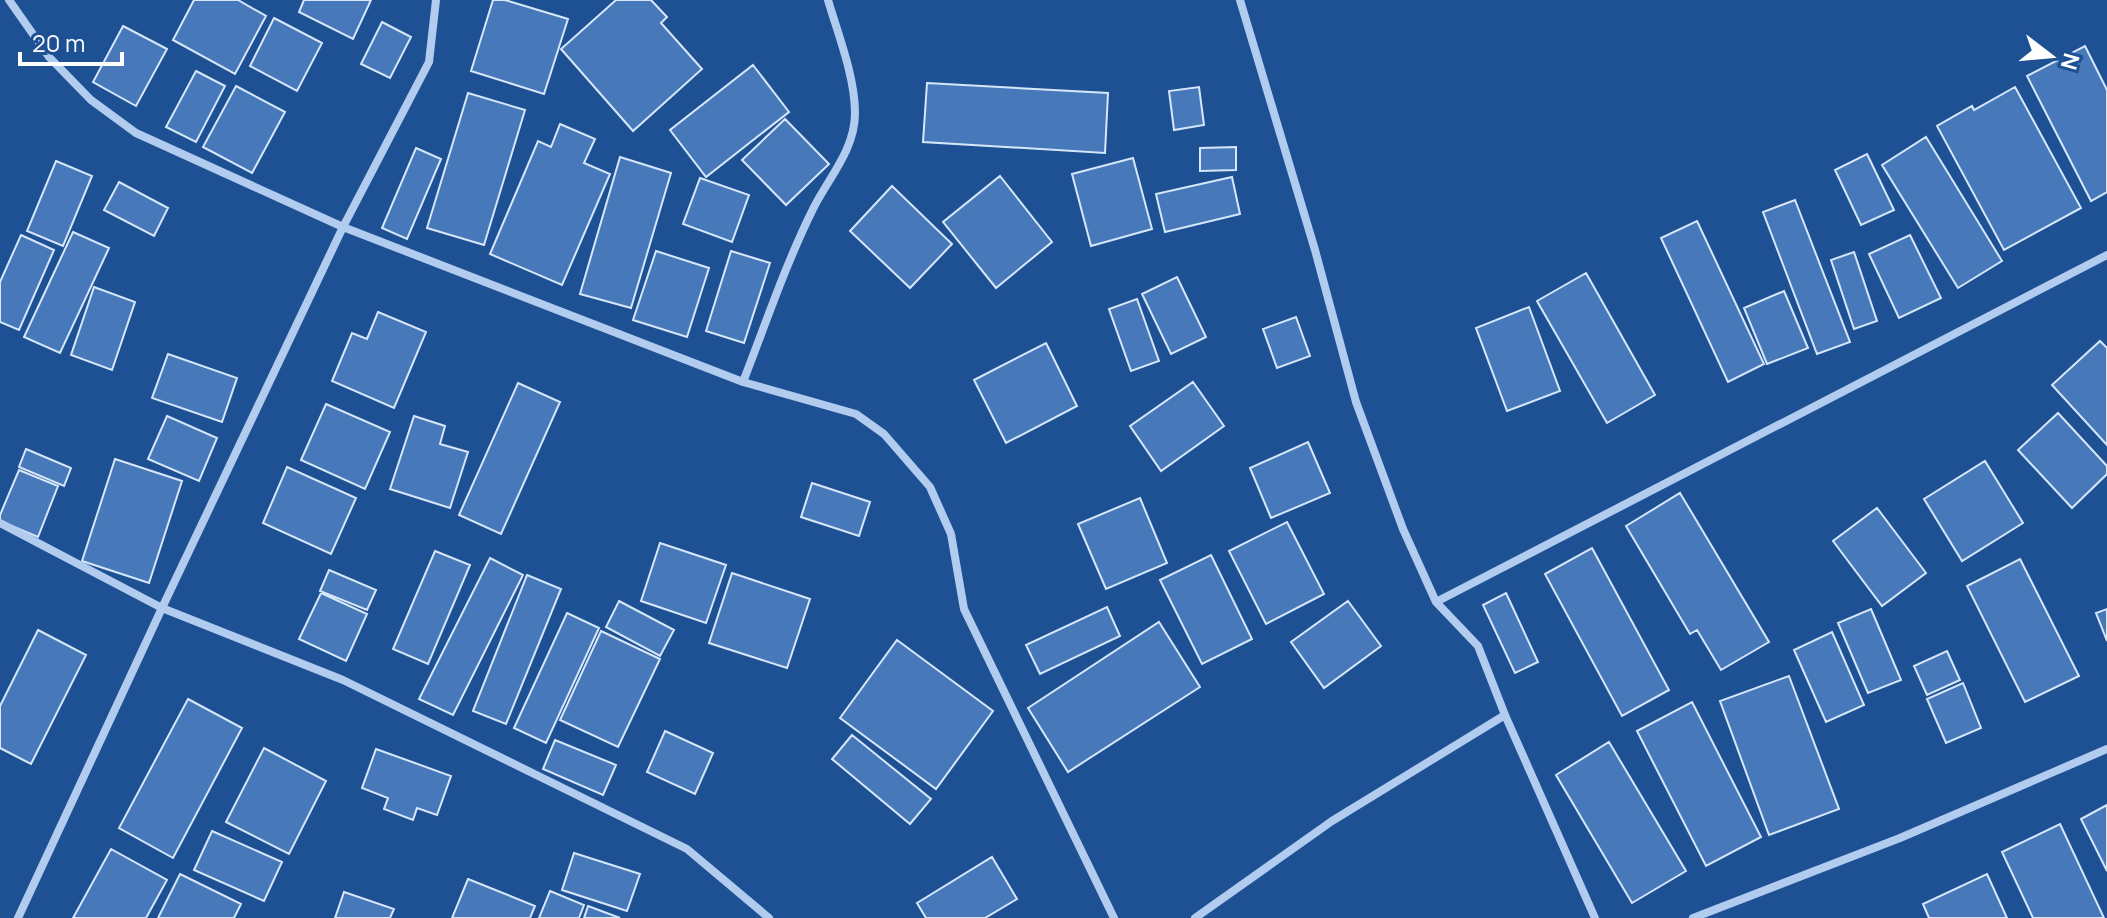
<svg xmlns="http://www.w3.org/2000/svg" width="2107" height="918" font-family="Manrope,sans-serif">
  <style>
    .building { fill: #4779ba; stroke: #d7e7fa; stroke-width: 2 }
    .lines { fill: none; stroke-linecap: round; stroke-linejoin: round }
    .street { stroke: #b1ccee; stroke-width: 8 }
  </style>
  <rect width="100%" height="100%" fill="#1e5094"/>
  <path class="building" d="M194 0H238L266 16 235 74 173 40Z
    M304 0H371L353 39 299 12Z
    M493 0H505L568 19 544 94 471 71Z
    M616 0H651L667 17 661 23 702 69 633 131 561 49Z
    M274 18 322 43 297 91 250 66Z
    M382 22 411 37 390 78 361 64Z
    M123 26 167 49 136 106 93 82Z
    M2085 46 2107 90V192L2091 201 2027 76Z
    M753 65 789 112 706 177 670 130Z
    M196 71 225 86 196 142 166 127Z
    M927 83 1108 93 1105 153 923 142Z
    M236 86 285 112 252 173 203 147Z
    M1199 87 1204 125 1174 130 1169 91Z
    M2015 87 2081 208 2004 250 1937 126 1972 106 1974 110Z
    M468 93 525 110 484 245 427 228Z
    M785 119 829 164 786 205 742 160Z
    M560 124 595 139 584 163 610 174 562 285 490 254 538 141 551 147Z
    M1926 137 2002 261 1958 288 1882 165Z
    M1236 147V170L1200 171V148Z
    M416 148 441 159 407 239 382 228Z
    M1867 154 1894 210 1861 225 1835 170Z
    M620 157 671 173 631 308 580 294Z
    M1133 158 1152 229 1091 246 1072 174Z
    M56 161 92 176 63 246 27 231Z
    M1000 176 1052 242 996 288 943 222Z
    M1232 177 1240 214 1165 232 1156 194Z
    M700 178 749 195 732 242 683 224Z
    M119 182 168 208 154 236 104 210Z
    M892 186 952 244 910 288 850 231Z
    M1795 200 1850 342 1817 354 1763 212Z
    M1697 221 1764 364 1728 382 1661 238Z
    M73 232 109 248 60 353 24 337Z
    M21 235 54 250 19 330 0 322V282Z
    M1910 235 1941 298 1899 318 1869 254Z
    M656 251 709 268 687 337 633 320Z
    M731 251 770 263 744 343 706 331Z
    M1854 252 1877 321 1854 329 1831 260Z
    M1586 273 1655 395 1607 423 1537 301Z
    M1177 277 1206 337 1171 354 1142 294Z
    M94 287 135 302 112 370 71 355Z
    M1784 291 1808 348 1767 364 1744 308Z
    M1137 299 1159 361 1131 371 1109 309Z
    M1529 307 1560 391 1507 411 1476 328Z
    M378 312 426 332 394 408 332 381 352 333 367 339Z
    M1296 317 1310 356 1277 368 1263 329Z
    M2100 341 2107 348V445L2052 385Z
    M1046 343 1077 406 1006 443 974 380Z
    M168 354 237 378 222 422 152 398Z
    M1193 382 1224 426 1161 471 1130 426Z
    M518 383 560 402 501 534 459 515Z
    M326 404 390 432 365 489 301 460Z
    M2058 413 2107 466V474L2072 508 2018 450Z
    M167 416 217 438 199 481 148 459Z
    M414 416 445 426 440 444 468 452 450 508 390 489Z
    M1308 442 1330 493 1271 518 1250 468Z
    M26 449 71 468 64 486 19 467Z
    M115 459 182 481 149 583 82 561Z
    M1985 461 2023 523 1962 561 1924 499Z
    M287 467 356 498 331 554 263 523Z
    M19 470 58 486 38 537 0 521V515Z
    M812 483 870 502 859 536 801 517Z
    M1680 493 1769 642 1721 670 1697 630 1690 634 1626 526Z
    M1140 498 1167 563 1106 589 1078 524Z
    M1877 508 1926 573 1882 606 1833 541Z
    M1287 522 1324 594 1266 624 1229 551Z
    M660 543 726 565 706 623 641 601Z
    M1592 548 1669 690 1622 716 1545 574Z
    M435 551 470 565 428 664 393 649Z
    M1211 555 1252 639 1202 664 1160 580Z
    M490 558 523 575 453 715 419 699Z
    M2020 559 2079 676 2025 702 1967 586Z
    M329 570 376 590 367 610 320 591Z
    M732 573 810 599 787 668 709 643Z
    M527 575 561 589 506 724 473 711Z
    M321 593 367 614 346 661 299 639Z
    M1506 593 1538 662 1515 673 1483 605Z
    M619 601 674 630 660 656 606 627Z
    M1348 601 1381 646 1324 688 1291 642Z
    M1107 607 1120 636 1040 674 1026 645Z
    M1871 609 1901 680 1868 693 1838 623Z
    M2107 609V641L2096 613Z
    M567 613 599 628 546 743 514 728Z
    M1159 622 1200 687 1068 772 1028 708Z
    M38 630 86 655 31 764 0 748V706Z
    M601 631 660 659 618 747 560 720Z
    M1832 632 1864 705 1826 722 1794 650Z
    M897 640 993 711 936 789 840 718Z
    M1947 651 1960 680 1927 695 1914 666Z
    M1789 676 1839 809 1769 835 1720 701Z
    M1963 683 1981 728 1946 743 1927 699Z
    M188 699 242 728 173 858 119 828Z
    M1692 702 1761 837 1706 866 1637 731Z
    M665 731 713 753 695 794 647 772Z
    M852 735 931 799 910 824 832 759Z
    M555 740 616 765 603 795 543 769Z
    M1609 742 1686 871 1632 903 1556 775Z
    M264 748 326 781 289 854 226 822Z
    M376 749 451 776 437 815 417 808 413 820 384 809 388 798 362 788Z
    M2107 805V871L2081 819Z
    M2060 824 2104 918H2033L2002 852Z
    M212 831 282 862 264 901 194 870Z
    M111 849 167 880 146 918H73Z
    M574 853 640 874 627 911 562 890Z
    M992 857 1017 899 985 918H926L917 903Z
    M180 874 241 904 234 918H158Z
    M1987 874 2007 918H1929L1923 904Z
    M468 879 535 906 530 918H452Z
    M550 891 584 905 579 918H539Z
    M344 892 394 909 390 918H335Z
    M588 906 620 918H584Z"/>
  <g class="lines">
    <path class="street" d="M9 0 49 57 91 100 136 133 343 227 429 62 436 0
      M1240 0 1315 250 1356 402 1403 529 1436 602 1478 646 1505 715
      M743 382C766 323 786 263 814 207 830 176 855 149 855 113 855 77 838 34 828 0
      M0 523 162 608 343 227 743 382 856 414 884 434 930 487 951 534 964 609 1114 918
      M1436 602 2107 255
      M18 918 162 608 343 680 687 849 769 918
      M1195 918 1332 821 1505 715 1595 918
      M1693 918 1900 838 2107 749"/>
  </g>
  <g transform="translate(2051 56) rotate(106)" stroke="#1e5094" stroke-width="6" paint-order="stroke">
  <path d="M0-6L14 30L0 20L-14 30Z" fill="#ffffff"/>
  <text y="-12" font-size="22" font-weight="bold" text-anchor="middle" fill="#ffffff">N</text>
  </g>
  <path d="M20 52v12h102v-12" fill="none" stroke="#ffffff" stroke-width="4"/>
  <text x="32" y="52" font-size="24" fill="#ffffff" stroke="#1e5094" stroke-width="6" paint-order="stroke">20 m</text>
</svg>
